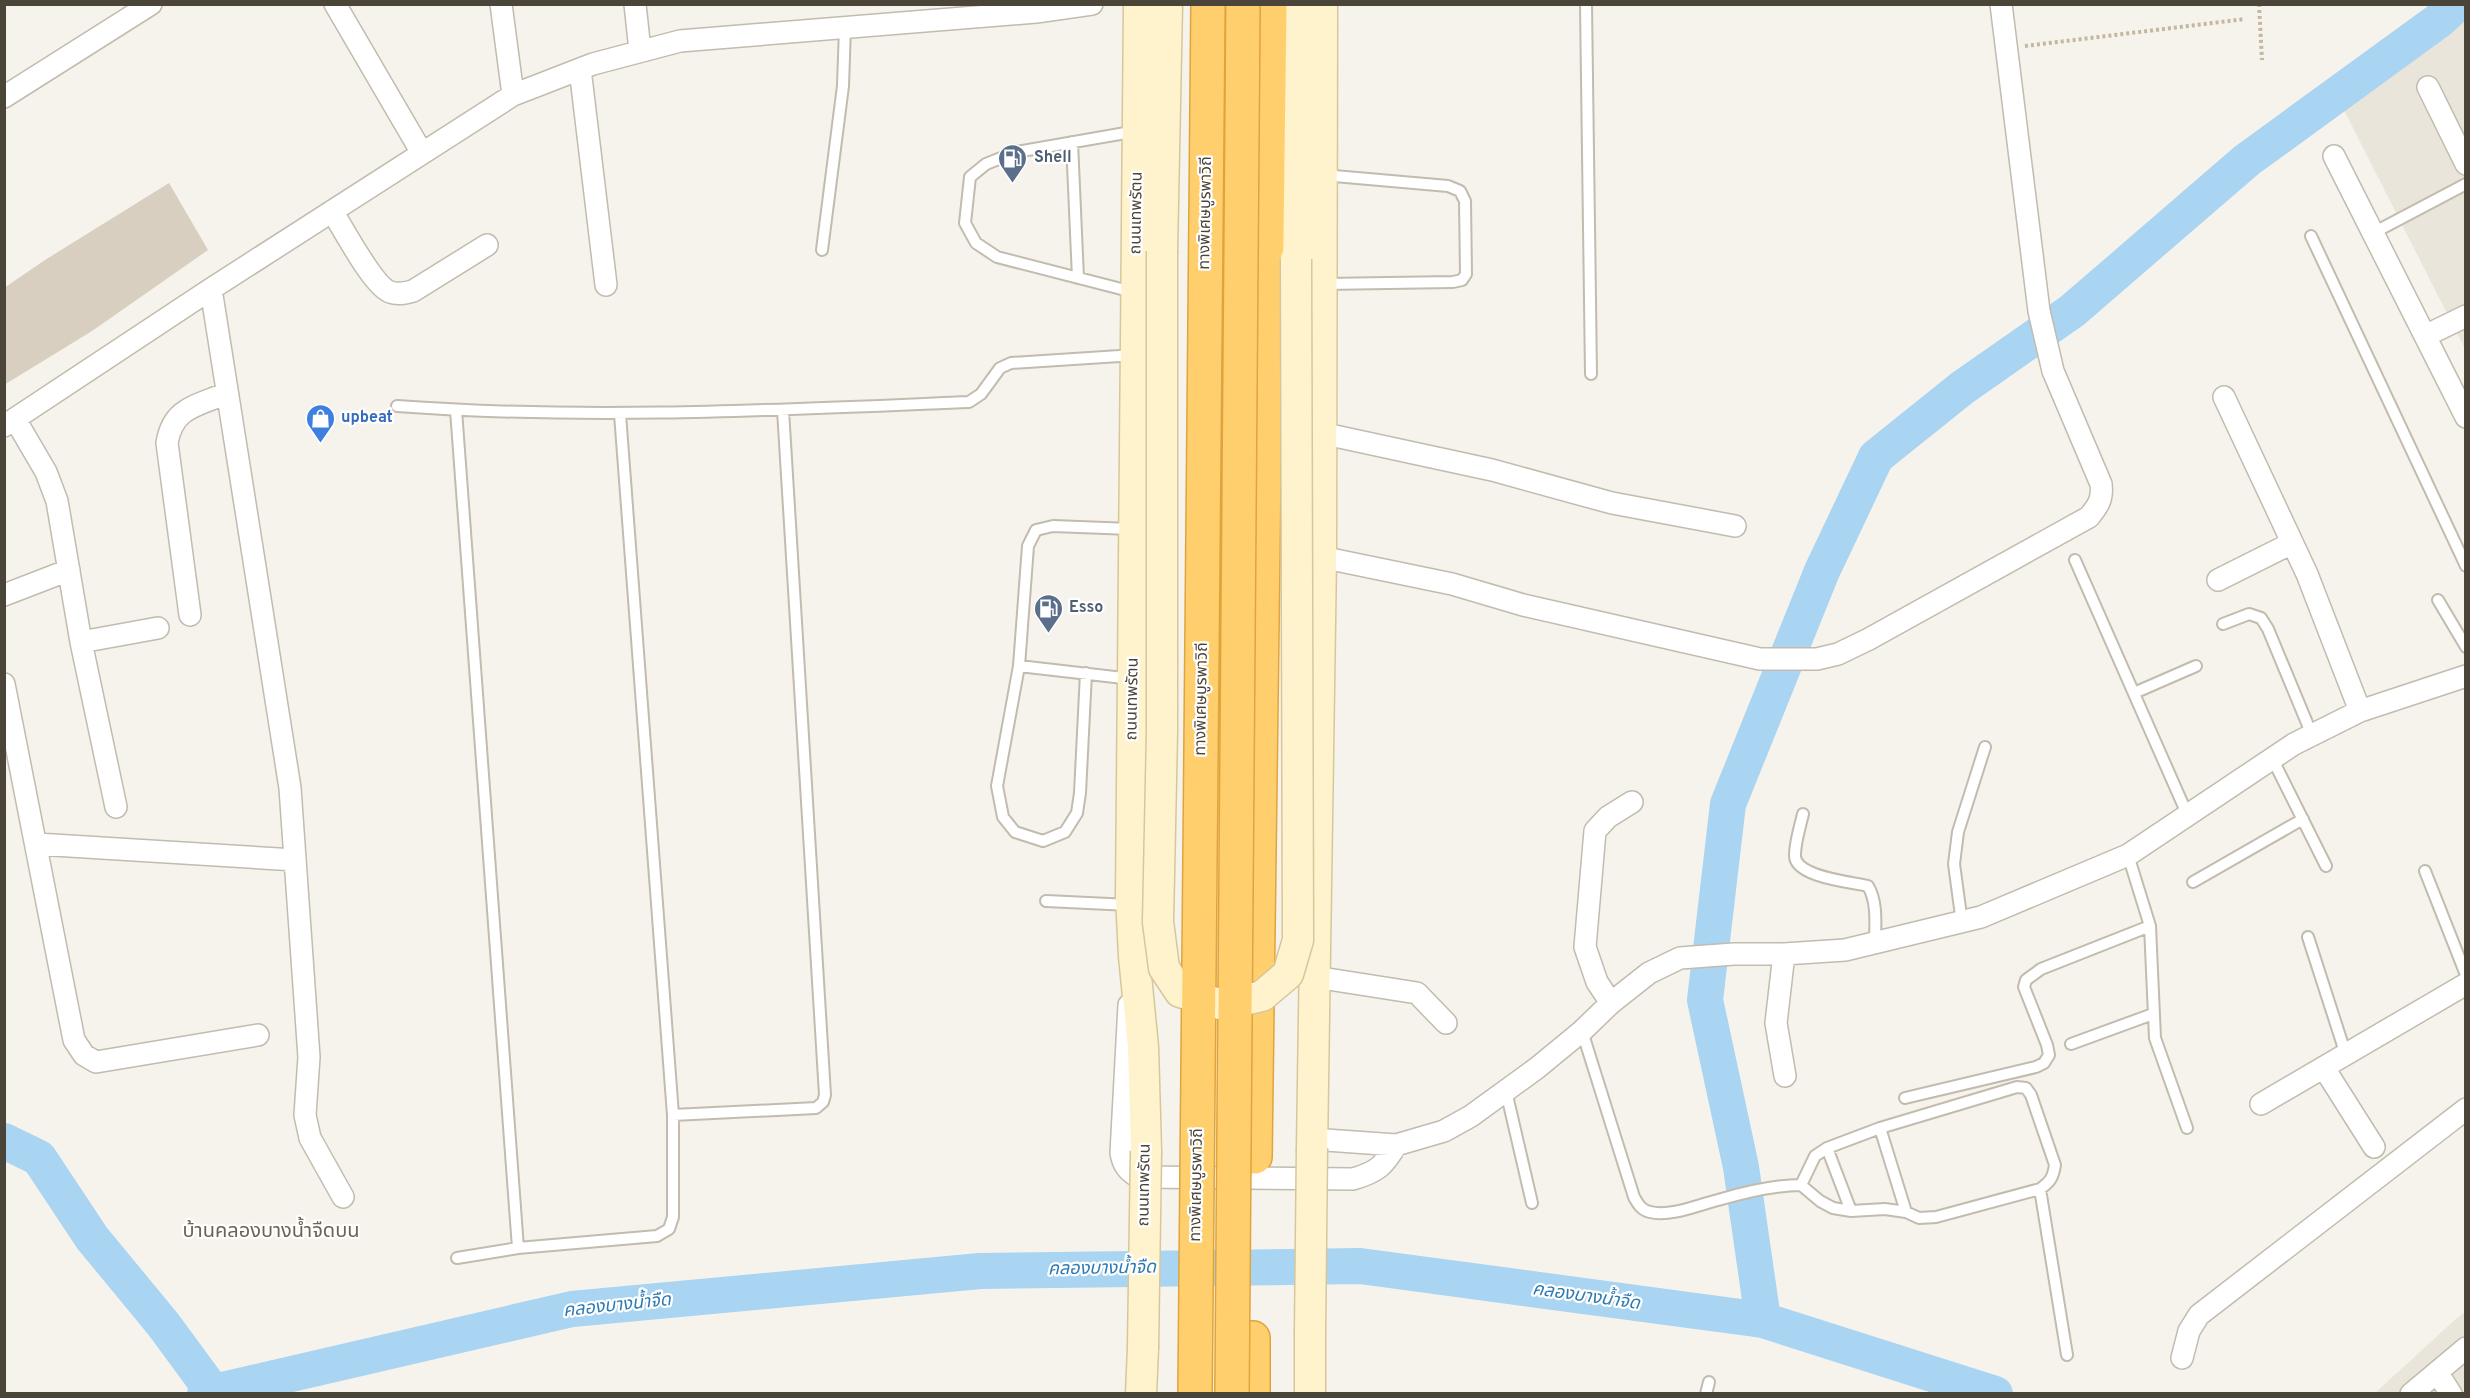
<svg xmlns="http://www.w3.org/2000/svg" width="2470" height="1398" font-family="Overpass,'Noto Sans Thai',sans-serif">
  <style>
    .residential { fill: #eae5da }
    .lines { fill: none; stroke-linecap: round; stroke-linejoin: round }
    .river { stroke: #a9d4f2; stroke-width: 36 }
    .building { fill: #d8cfc1 }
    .lane-casing { stroke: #c2bbae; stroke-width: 14 }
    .street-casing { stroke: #c2bbae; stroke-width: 24 }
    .secondary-casing { stroke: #d6c79b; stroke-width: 33 }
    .highway-casing { stroke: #e0a43c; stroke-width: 36 }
    .path { stroke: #c4b79f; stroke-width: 4; stroke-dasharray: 3 3; stroke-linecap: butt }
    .lane { stroke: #fff; stroke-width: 10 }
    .street { stroke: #fff; stroke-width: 21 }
    .secondary { stroke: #fff3cd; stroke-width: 30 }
    .highway { stroke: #ffcf6e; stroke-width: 33 }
    .secondary-bridge-casing { stroke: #d6c79b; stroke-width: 33; stroke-linecap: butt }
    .highway-bridge-casing { stroke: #e0a43c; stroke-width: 36; stroke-linecap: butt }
    .secondary-bridge { stroke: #fff3cd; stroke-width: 30 }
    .highway-bridge { stroke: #ffcf6e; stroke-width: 33 }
    .labels { text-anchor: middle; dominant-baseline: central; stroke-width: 4.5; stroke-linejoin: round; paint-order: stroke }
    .service-label { font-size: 16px; font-weight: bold; fill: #4e5e75; stroke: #fff; text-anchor: start }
    .street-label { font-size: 16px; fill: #4b4439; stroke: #fff }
    .shop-label { font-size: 16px; font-weight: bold; fill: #366cbe; stroke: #fff; text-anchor: start }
    .water-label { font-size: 18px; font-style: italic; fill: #2e7ab2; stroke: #fff }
    .quarter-label { font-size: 20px; fill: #6e6250; stroke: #fff }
  </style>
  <rect width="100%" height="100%" fill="#f6f3ec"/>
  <path class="residential" d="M2465 5V349L2343 108Z
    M2465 1312V1393L2374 1394 2457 1318Z"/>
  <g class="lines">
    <path class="river" d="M4 1141 39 1158 92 1238 163 1324 213 1392
      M1763 1320 1741 1167 1705 1000 1728 804 1822 571 1876 457 1962 388 2072 311 2247 160 2438 21 2457 4
      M205 1394 572 1309 980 1271 1360 1266 1763 1320 1995 1394"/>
  </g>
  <path class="building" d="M169 183 208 250 92 331 4 385V288L45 260Z"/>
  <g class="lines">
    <defs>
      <path id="lane" d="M1586 4 1591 374
        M1072 142 1078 278
        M1323 175 1448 186 1460 191 1465 201 1466 274 1462 280 1453 282 1324 284
        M2373 233 2466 184
        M2311 236 2466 566
        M822 250 843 86 845 27
        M1133 292 997 257 976 243 965 223 970 177 986 164 1016 152 1137 131
        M397 406C587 420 778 410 969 402L981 394 1000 368 1011 363 1135 355
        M456 410 518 1248
        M2075 560 2188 816
        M2438 600 2466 647
        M2223 624 2249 614 2261 618 2268 629 2312 735
        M1019 666 1132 679
        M1086 673 1080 793 1077 813 1065 832 1043 841 1015 832 1003 817 997 786 1019 666 1028 546 1036 530 1053 526 1131 529
        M2134 693 2196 666
        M2272 758 2326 866
        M1803 814C1800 827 1795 842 1795 855 1794 877 1851 882 1868 886 1878 903 1875 925 1875 945
        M2128 855 2150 926 2155 1038 2187 1128
        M2425 871 2466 975
        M2193 882 2303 819
        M1046 901 1130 905
        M1962 923 1954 864 1958 832 1985 747
        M2308 937 2346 1055
        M1582 1031 1634 1197C1638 1204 1641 1210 1650 1212 1671 1217 1698 1205 1718 1200 1745 1192 1773 1185 1801 1185L1820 1201 1833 1208 1851 1211 1885 1209 1906 1212 1919 1218 1936 1217 2040 1189C2050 1182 2053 1178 2055 1165L2031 1095 2026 1088 2017 1087 1880 1128
        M2071 1044 2153 1014
        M1506 1091 1532 1203
        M1905 1098 2036 1067 2044 1063 2049 1055 2047 1045 2024 987 2026 980 2041 969 2150 926
        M673 1115 816 1108 823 1102 825 1095 783 410
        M1827 1148 1851 1211
        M1801 1185 1815 1156 1827 1148 1880 1128 1906 1212
        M2040 1189 2067 1355
        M457 1258 518 1248 657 1236 669 1229 673 1217V1115L620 414
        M1706 1394 1709 1382"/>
      <path id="street" d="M335 4 422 153
        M501 4 513 95
        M635 4 640 51
        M580 69 606 285
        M2428 87 2466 164
        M4 97 151 4
        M2334 156 2466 417
        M332 211C343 228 373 286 390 292 398 295 405 293 413 291L487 245
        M211 289 290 788 309 1057 305 1115 310 1138 343 1197
        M2425 336 2466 316
        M2224 397 2307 574 2360 711
        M15 419 46 472 57 501 81 642 116 807
        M4 426 211 289 513 95 593 64 680 41 1036 12 1092 4
        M1321 433 1492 470 1612 503 1735 526
        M1321 557 1452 584 1523 605 1760 659H1817L1838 654 1869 639 2089 517C2098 506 2103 499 2101 484L2053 371 2039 311 2001 4
        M2218 580 2292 543
        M4 595 69 570
        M190 615 167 443C173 407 197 406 227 393
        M81 642 158 628
        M4 684 74 1040 84 1055 96 1062 258 1035
        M37 844 295 860
        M1784 954 1776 1023 1785 1076
        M1315 977 1417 993 1446 1023
        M1611 1003 1597 982 1585 947 1595 831 1608 817 1632 802
        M1129 1005 1121 1153C1123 1165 1128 1171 1138 1177L1353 1179C1377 1172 1384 1166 1396 1145
        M2324 1068 2374 1147
        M2261 1104 2466 984
        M1312 1139 1396 1145 1444 1131 1471 1116 1537 1068 1582 1031 1611 1003 1649 973 1680 958 1734 954H1784L1845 950 1981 917 2128 855 2294 744 2360 711 2466 676
        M2182 1358 2189 1331 2199 1315 2466 1109
        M2437 1372 2451 1394
        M2411 1394 2466 1348"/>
      <path id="secondary" d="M1139 4 1131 897 1134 956 1143 1047 1146 1151
        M1162 251 1167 4
        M1296 259 1298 4
        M1312 1148 1321 557 1322 4
        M1310 1332V1394
        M1141 1394 1143 1348"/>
      <path id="highway" d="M1255 1157 1270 4
        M1253 1394V1338"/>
    </defs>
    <use href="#lane" class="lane-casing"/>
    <use href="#street" class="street-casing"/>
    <use href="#secondary" class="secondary-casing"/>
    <use href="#highway" class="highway-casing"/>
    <path class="path" d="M2259 4 2262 60
      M2025 46 2245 19"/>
    <use href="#lane" class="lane"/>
    <use href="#street" class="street"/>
    <use href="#secondary" class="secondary"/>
    <use href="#highway" class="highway"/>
    <defs>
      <path id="secondary-bridge" d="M1162 251V732L1158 922 1164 968 1180 992 1223 1005 1262 996 1288 974 1298 940 1296 259
        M1310 1332 1312 1148
        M1143 1348 1146 1151"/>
      <path id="highway-bridge" d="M1195 1394 1208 4
        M1232 1394 1243 4"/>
    </defs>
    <use href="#secondary-bridge" class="secondary-bridge-casing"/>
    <use href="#highway-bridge" class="highway-bridge-casing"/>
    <use href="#secondary-bridge" class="secondary-bridge"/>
    <use href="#highway-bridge" class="highway-bridge"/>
  </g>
  <defs>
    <symbol id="fuel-pin" viewBox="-11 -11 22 30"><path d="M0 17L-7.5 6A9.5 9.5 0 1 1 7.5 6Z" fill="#5c6f8a" stroke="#fff"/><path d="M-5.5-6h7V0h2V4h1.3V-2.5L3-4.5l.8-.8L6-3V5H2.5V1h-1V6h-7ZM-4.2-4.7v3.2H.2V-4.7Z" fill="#fff"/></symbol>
    <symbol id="shop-pin" viewBox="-11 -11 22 30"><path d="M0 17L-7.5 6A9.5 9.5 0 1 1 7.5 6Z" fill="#3f7fe0" stroke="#fff"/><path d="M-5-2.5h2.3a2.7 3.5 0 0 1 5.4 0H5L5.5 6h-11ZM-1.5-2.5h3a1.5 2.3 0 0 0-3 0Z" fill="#fff"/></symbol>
  </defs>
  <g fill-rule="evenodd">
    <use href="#fuel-pin" x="996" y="142" width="33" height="45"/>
    <use href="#shop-pin" x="304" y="402" width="33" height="45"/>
    <use href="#fuel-pin" x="1032" y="592" width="33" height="45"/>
  </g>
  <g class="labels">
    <g class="service-label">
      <text x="1034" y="158">Shell</text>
      <text x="1069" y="608">Esso</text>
    </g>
    <g class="street-label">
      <text transform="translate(1137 213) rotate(-89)">ถนนเทพรัตน</text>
      <text transform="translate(1206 213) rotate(-89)">ทางพิเศษบูรพาวิถี</text>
      <text transform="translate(1133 699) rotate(-89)">ถนนเทพรัตน</text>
      <text transform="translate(1202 699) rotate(-89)">ทางพิเศษบูรพาวิถี</text>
      <text transform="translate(1145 1185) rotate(-89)">ถนนเทพรัตน</text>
      <text transform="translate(1197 1185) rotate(-89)">ทางพิเศษบูรพาวิถี</text>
    </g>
    <g class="shop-label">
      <text x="341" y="418">upbeat</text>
    </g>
    <g class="water-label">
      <text transform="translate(1102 1269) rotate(-1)">คลองบางน้ำจืด</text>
      <text transform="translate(1586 1297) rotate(8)">คลองบางน้ำจืด</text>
      <text transform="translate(617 1306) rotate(-6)">คลองบางน้ำจืด</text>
    </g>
    <g class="quarter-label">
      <text x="271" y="1232">บ้านคลองบางน้ำจืดบน</text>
    </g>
  </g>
  <rect width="2470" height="1398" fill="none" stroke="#4b4439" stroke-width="12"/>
</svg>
